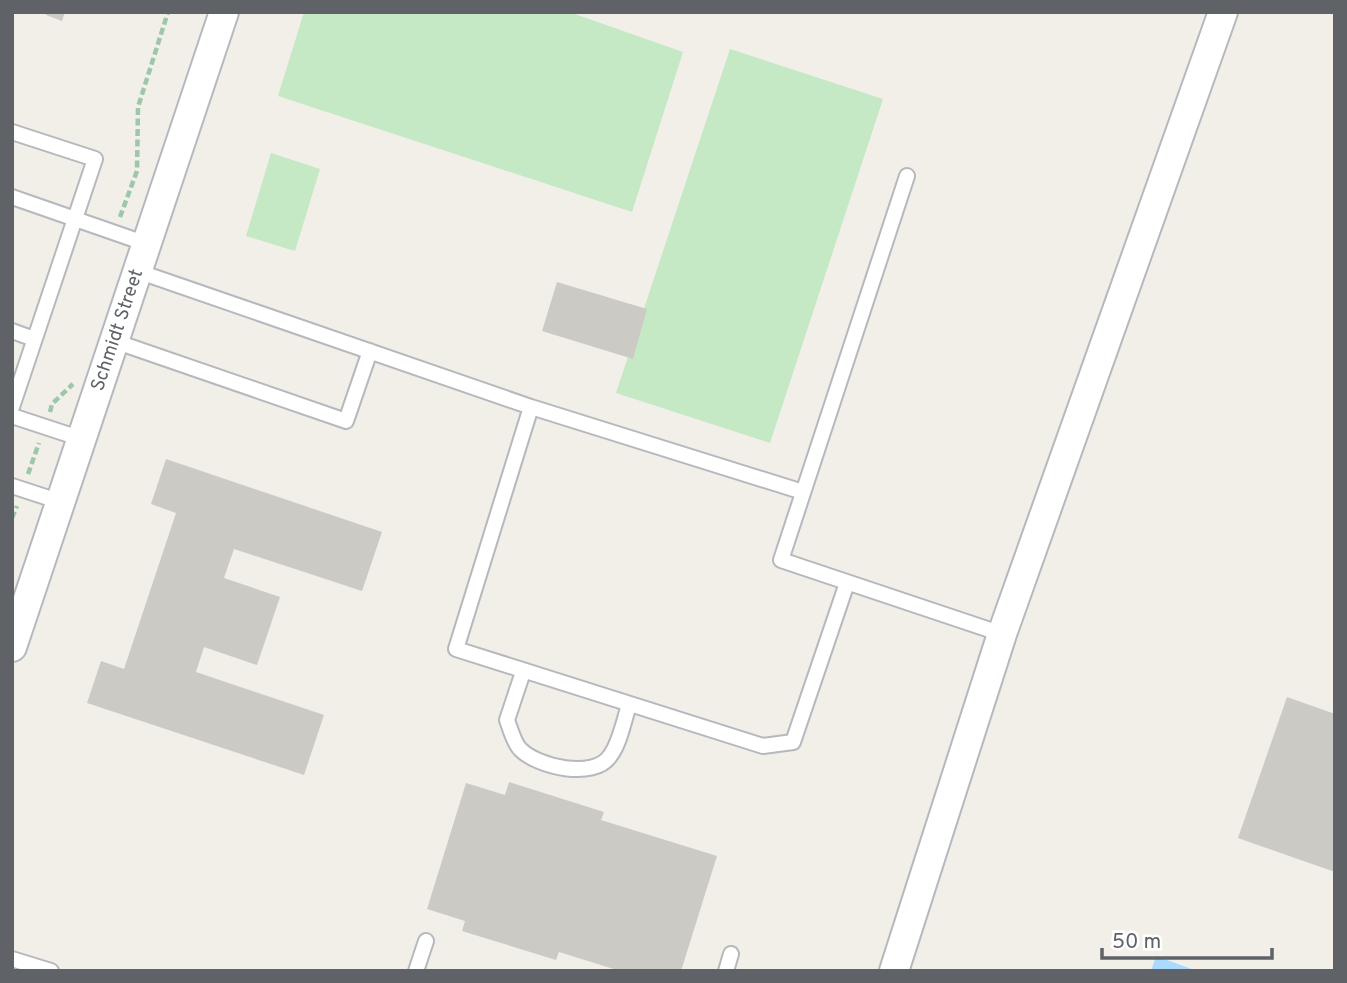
<svg xmlns="http://www.w3.org/2000/svg" width="1347" height="983" font-family="Overpass,sans-serif">
  <style>
    .green { fill: #c5e8c5 }
    .water { fill: #aadaff }
    .building { fill: #cccac5 }
    .lines { fill: none; stroke-linecap: round; stroke-linejoin: round }
    .service-casing { stroke: #b5b8bc; stroke-width: 18 }
    .minor-casing { stroke: #b5b8bc; stroke-width: 32 }
    .path { stroke: #9cc7a9; stroke-width: 4.5; stroke-dasharray: 7 3.5; stroke-linecap: butt }
    .service { stroke: #fff; stroke-width: 14 }
    .minor { stroke: #fff; stroke-width: 28 }
    .labels { text-anchor: middle; dominant-baseline: central; stroke-width: 5; stroke-linejoin: round; paint-order: stroke }
    .street-label { font-size: 19px; fill: #5f6368; stroke: #fff }
  </style>
  <rect width="100%" height="100%" fill="#f1efe8"/>
  <path class="green" d="M304 12H569L683 52 632 212 278 96Z
    M730 49 883 99 770 443 616 393Z
    M271 153 320 169 295 251 246 236Z"/>
  <path class="water" d="M1156 956 1197 971H1151Z"/>
  <path class="building" d="M47 12H65L62 21 46 15Z
    M557 282 647 309 633 359 542 331Z
    M166 459 382 532 362 591 234 549 224 578 280 597 257 665 204 647 196 672 324 715 304 775 87 703 101 661 124 669 176 513 151 504Z
    M1287 697 1335 714V872L1238 838Z
    M509 782 604 812 601 820 717 856 681 971H620L559 952 556 960 462 931 465 921 427 909 466 783 505 795Z"/>
  <g class="lines">
    <defs>
      <path id="service" d="M12 132 95 159 12 407
        M907 176 781 560 1002 634
        M12 197 147 244
        M137 271 531 407
        M12 331 34 339
        M114 341 346 421 370 351
        M12 416 82 439
        M12 486 61 502
        M803 492 531 407 456 649 763 746 793 742 847 583
        M523 672 507 720C510 728 514 743 520 749 537 767 594 780 610 756 620 743 624 720 629 705
        M12 959 51 971
        M416 971 426 941
        M726 971 731 954"/>
      <g id="minor">
        <path id="s1" d="M12 647 224 12"/>
        <path d="M894 971 1002 634 1223 12"/>
      </g>
    </defs>
    <use href="#service" class="service-casing"/>
    <use href="#minor" class="minor-casing"/>
    <path class="path" d="M120 217 137 171 138 107 168 12
      M50 412 52 404 73 384
      M28 474 39 443
      M12 518 17 506"/>
    <use href="#service" class="service"/>
    <use href="#minor" class="minor"/>
  </g>
  <g class="labels">
    <g class="street-label">
      <text stroke="none"><textPath href="#s1" startOffset="334">Schmidt Street</textPath></text>
    </g>
  </g>
  <rect width="1347" height="983" fill="none" stroke="#5f6368" stroke-width="28"/>
  <path d="M1102 948v10h170v-10" fill="none" stroke="#5f6368" stroke-width="3.5"/>
  <text x="1112" y="948" font-size="21" fill="#5f6368" stroke="#ffffff" stroke-width="5" paint-order="stroke">50 m</text>
</svg>
